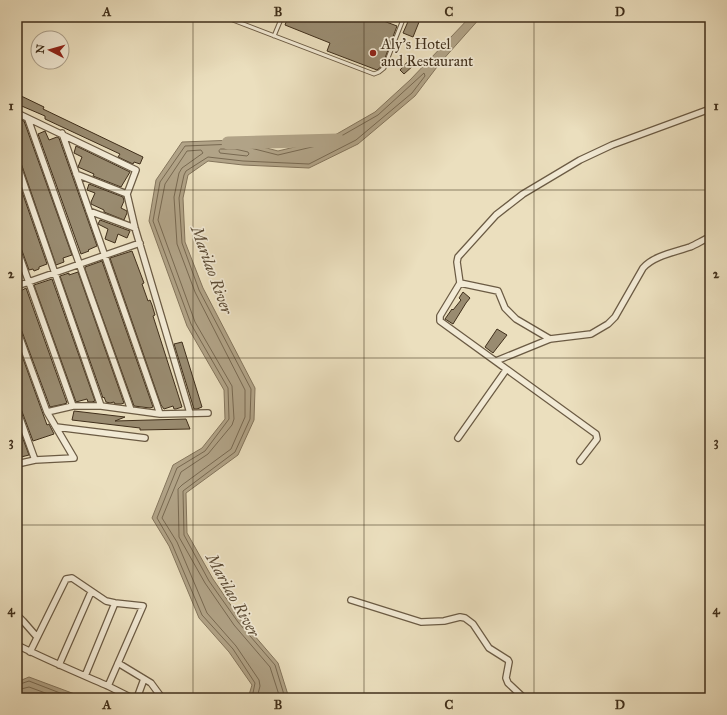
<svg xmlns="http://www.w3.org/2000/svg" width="727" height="715" font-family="'IM FELL Great Primer',serif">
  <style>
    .water { fill: #b1a387; stroke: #84755c }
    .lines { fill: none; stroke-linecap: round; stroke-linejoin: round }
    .shore { stroke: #786951; stroke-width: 1 }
    .river { stroke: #b1a387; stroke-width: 13 }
    .building { fill: #998b70; stroke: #402f1b }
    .lane-casing { stroke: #6b5b44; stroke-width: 5 }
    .street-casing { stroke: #6b5b44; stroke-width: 8 }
    .lane { stroke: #f2ead5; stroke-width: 3 }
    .street { stroke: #f2ead5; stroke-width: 5.5 }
    .grid { fill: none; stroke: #402f1b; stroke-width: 1; stroke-opacity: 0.55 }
    .poi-dot { fill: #8f2418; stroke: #f2ead5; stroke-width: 1.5 }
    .labels { text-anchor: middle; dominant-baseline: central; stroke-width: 3.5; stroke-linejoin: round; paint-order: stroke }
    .poi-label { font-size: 15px; fill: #402f1b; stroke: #f2ead5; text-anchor: start }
    .water-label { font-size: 16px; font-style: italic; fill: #5c4c36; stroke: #f2ead5 }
    .neatline { fill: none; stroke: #402f1b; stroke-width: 1.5 }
    .grid-label { font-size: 13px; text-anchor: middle; font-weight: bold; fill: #402f1b }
  </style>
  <rect width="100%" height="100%" fill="#ebdfbe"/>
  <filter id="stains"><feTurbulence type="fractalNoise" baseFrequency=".005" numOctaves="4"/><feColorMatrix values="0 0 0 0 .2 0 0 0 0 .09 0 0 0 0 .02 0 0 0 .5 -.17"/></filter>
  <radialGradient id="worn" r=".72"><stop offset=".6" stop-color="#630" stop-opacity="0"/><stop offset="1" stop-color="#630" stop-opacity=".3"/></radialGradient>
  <path class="water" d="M470 17H481L440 63 415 96 358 144 309 168 243 165 208 161 188 175 183 198 185 242 203 288 255 388 254 420 238 455 186 493 187 533 213 579 241 620 278 663 289 698H248L252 685 229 652 199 618 169 546 152 518 173 465 202 448 225 419 224 390 187 326 149 221 156 180 182 142 236 140 278 151 328 139 375 112 410 80Z
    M29 677 80 696 83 698H17V682Z"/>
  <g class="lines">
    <path class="shore" d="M221 149H235L248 152 249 154 247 156 220 153 219 151Z
      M17 685 29 681 73 698
      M17 690 29 687 59 698
      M252 698 255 683 233 649 202 615 172 544 157 518 177 468 205 451 229 419 228 388 191 324 153 221 160 182 185 146 235 144 278 155 329 143 378 115 424 73 425 76 412 93 356 140 309 164 243 161 208 157 186 171 184 175 179 198 182 243 199 290 251 389 250 419 235 452 183 491 184 535 209 581 238 622 275 665 285 698
      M257 698 260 686 259 680 236 646 207 613 177 542 162 518 181 472 208 454 232 425 234 419 232 386 195 322 158 220 165 184 187 151 201 150 203 153 182 168 179 173 174 197 177 244 195 292 245 390V417L231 449 182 485 178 489 179 537 205 583 234 625 270 667 280 698"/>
    <path class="river" d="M228 143 338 140"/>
  </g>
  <path class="building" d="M288 17H373L397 26 382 66 377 70 327 51 330 43 285 25Z
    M410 17H421L413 37 403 33Z
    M409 60 414 65 404 74 400 70Z
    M17 94 44 107 43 109 143 157 140 164 134 162 133 164 118 157 120 154 45 119V116L17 104Z
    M21 120 24 121 72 255 63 258 64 262 56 265 21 163 17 155V121Z
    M45 131 49 140 57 137 59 138 97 246 88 250 89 251 81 254 38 134Z
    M76 146 130 172 121 187 93 176 94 174 78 167 82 157 74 153Z
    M17 180H18L47 264 39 267V269L34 271 33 269 29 270 21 248 17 245Z
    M89 184 123 197 124 201 121 208 127 211V213L124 220 104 212V210L91 204V202L95 193 87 190Z
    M100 220 130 231 127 238 118 234 115 243 105 239 108 229 98 224Z
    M132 251 144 283 142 284 148 301 150 300 152 305 155 315 153 316 182 407 176 409H174L173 406 164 409 161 405 110 258Z
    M102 261 153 407 150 408 134 406 85 269V267Z
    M78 272 124 403 121 404H115L114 402 110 403 106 402 104 397 103 398 60 276 69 273V275Z
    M52 279 95 401 92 402H88L87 399 76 402 34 285Z
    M26 288 67 403 64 404 50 407 21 329 17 326V293Z
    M463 292 470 298 466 303 453 324 445 319 452 309 453 310 461 300 459 298Z
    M497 329 507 335 493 353 485 347Z
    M17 342 47 425 49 424 54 434 33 441 21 409 17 406Z
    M182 342 202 407 197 409H194L174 344Z
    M74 411 125 417 115 421 186 419 190 429 140 430V428L72 420Z
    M17 423 29 455 17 458Z"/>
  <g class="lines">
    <defs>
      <path id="lane" d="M225 17 374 74 379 72 384 68 404 17
        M274 36 282 17"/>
      <path id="street" d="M17 113 136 170 127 194 135 228 190 413
        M28 119 131 410
        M62 133 160 414
        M17 164 101 406
        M76 174 127 194
        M89 211 135 228
        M17 249 73 406
        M460 283 498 291 505 308 516 319 550 339
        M17 286 140 243
        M17 330 47 412
        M496 361 550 339 591 334 608 324 615 317 643 268C653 256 675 252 690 247 697 244 703 240 710 237
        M17 410 35 460
        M56 427 145 438
        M458 438 506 370
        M580 461 597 439 596 434 440 321V316L460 283 457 262 458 257 496 215 523 194 580 160 612 145 710 109
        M17 464 35 460 74 458 47 412 73 406H101L160 414 208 413
        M351 600 421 622 444 621 460 617 465 618 473 624 489 648 508 660 509 662 506 678 508 683 524 698
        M17 615 23 621 37 637
        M17 645C47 660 78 673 108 686L143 606 115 603 106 601 72 578 66 579 30 652
        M118 663 151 683 162 698
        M59 665 91 592
        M85 676 115 603
        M108 686 132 698
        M137 698 144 679"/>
    </defs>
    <use href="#lane" class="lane-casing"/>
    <use href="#street" class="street-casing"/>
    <use href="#lane" class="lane"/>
    <use href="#street" class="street"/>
  </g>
  <path class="grid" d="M193 17V698M364 17V698M534 17V698M17 190H710M17 358H710M17 525H710"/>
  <circle class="poi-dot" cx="373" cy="53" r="4"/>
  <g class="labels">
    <g class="poi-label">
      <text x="381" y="44">Aly's Hotel<tspan x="381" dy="17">and Restaurant</tspan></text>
    </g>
    <g class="water-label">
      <text transform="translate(212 270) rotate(70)">Marilao River</text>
      <text transform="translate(233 595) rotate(61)">Marilao River</text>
    </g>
  </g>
  <rect width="727" height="715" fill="none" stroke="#ebdfbe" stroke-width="44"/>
  <g transform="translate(50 50) rotate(276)"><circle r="19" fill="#f2ead5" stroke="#ab9f8b"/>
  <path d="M0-3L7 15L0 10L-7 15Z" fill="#8f2418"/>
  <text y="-6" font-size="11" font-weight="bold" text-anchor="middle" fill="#402f1b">N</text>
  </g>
  <rect x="22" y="22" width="683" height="671" class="neatline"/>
  <g class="grid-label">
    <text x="107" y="16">A</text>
    <text x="278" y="16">B</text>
    <text x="449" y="16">C</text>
    <text x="620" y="16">D</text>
    <text x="11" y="110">1</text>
    <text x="716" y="110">1</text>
    <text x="11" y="278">2</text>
    <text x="716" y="278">2</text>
    <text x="11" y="446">3</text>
    <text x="716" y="446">3</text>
    <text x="11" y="614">4</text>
    <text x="716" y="614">4</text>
    <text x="107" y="709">A</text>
    <text x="278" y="709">B</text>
    <text x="449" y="709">C</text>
    <text x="620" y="709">D</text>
  </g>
  <rect width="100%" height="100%" filter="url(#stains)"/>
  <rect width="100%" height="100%" fill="url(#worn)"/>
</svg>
